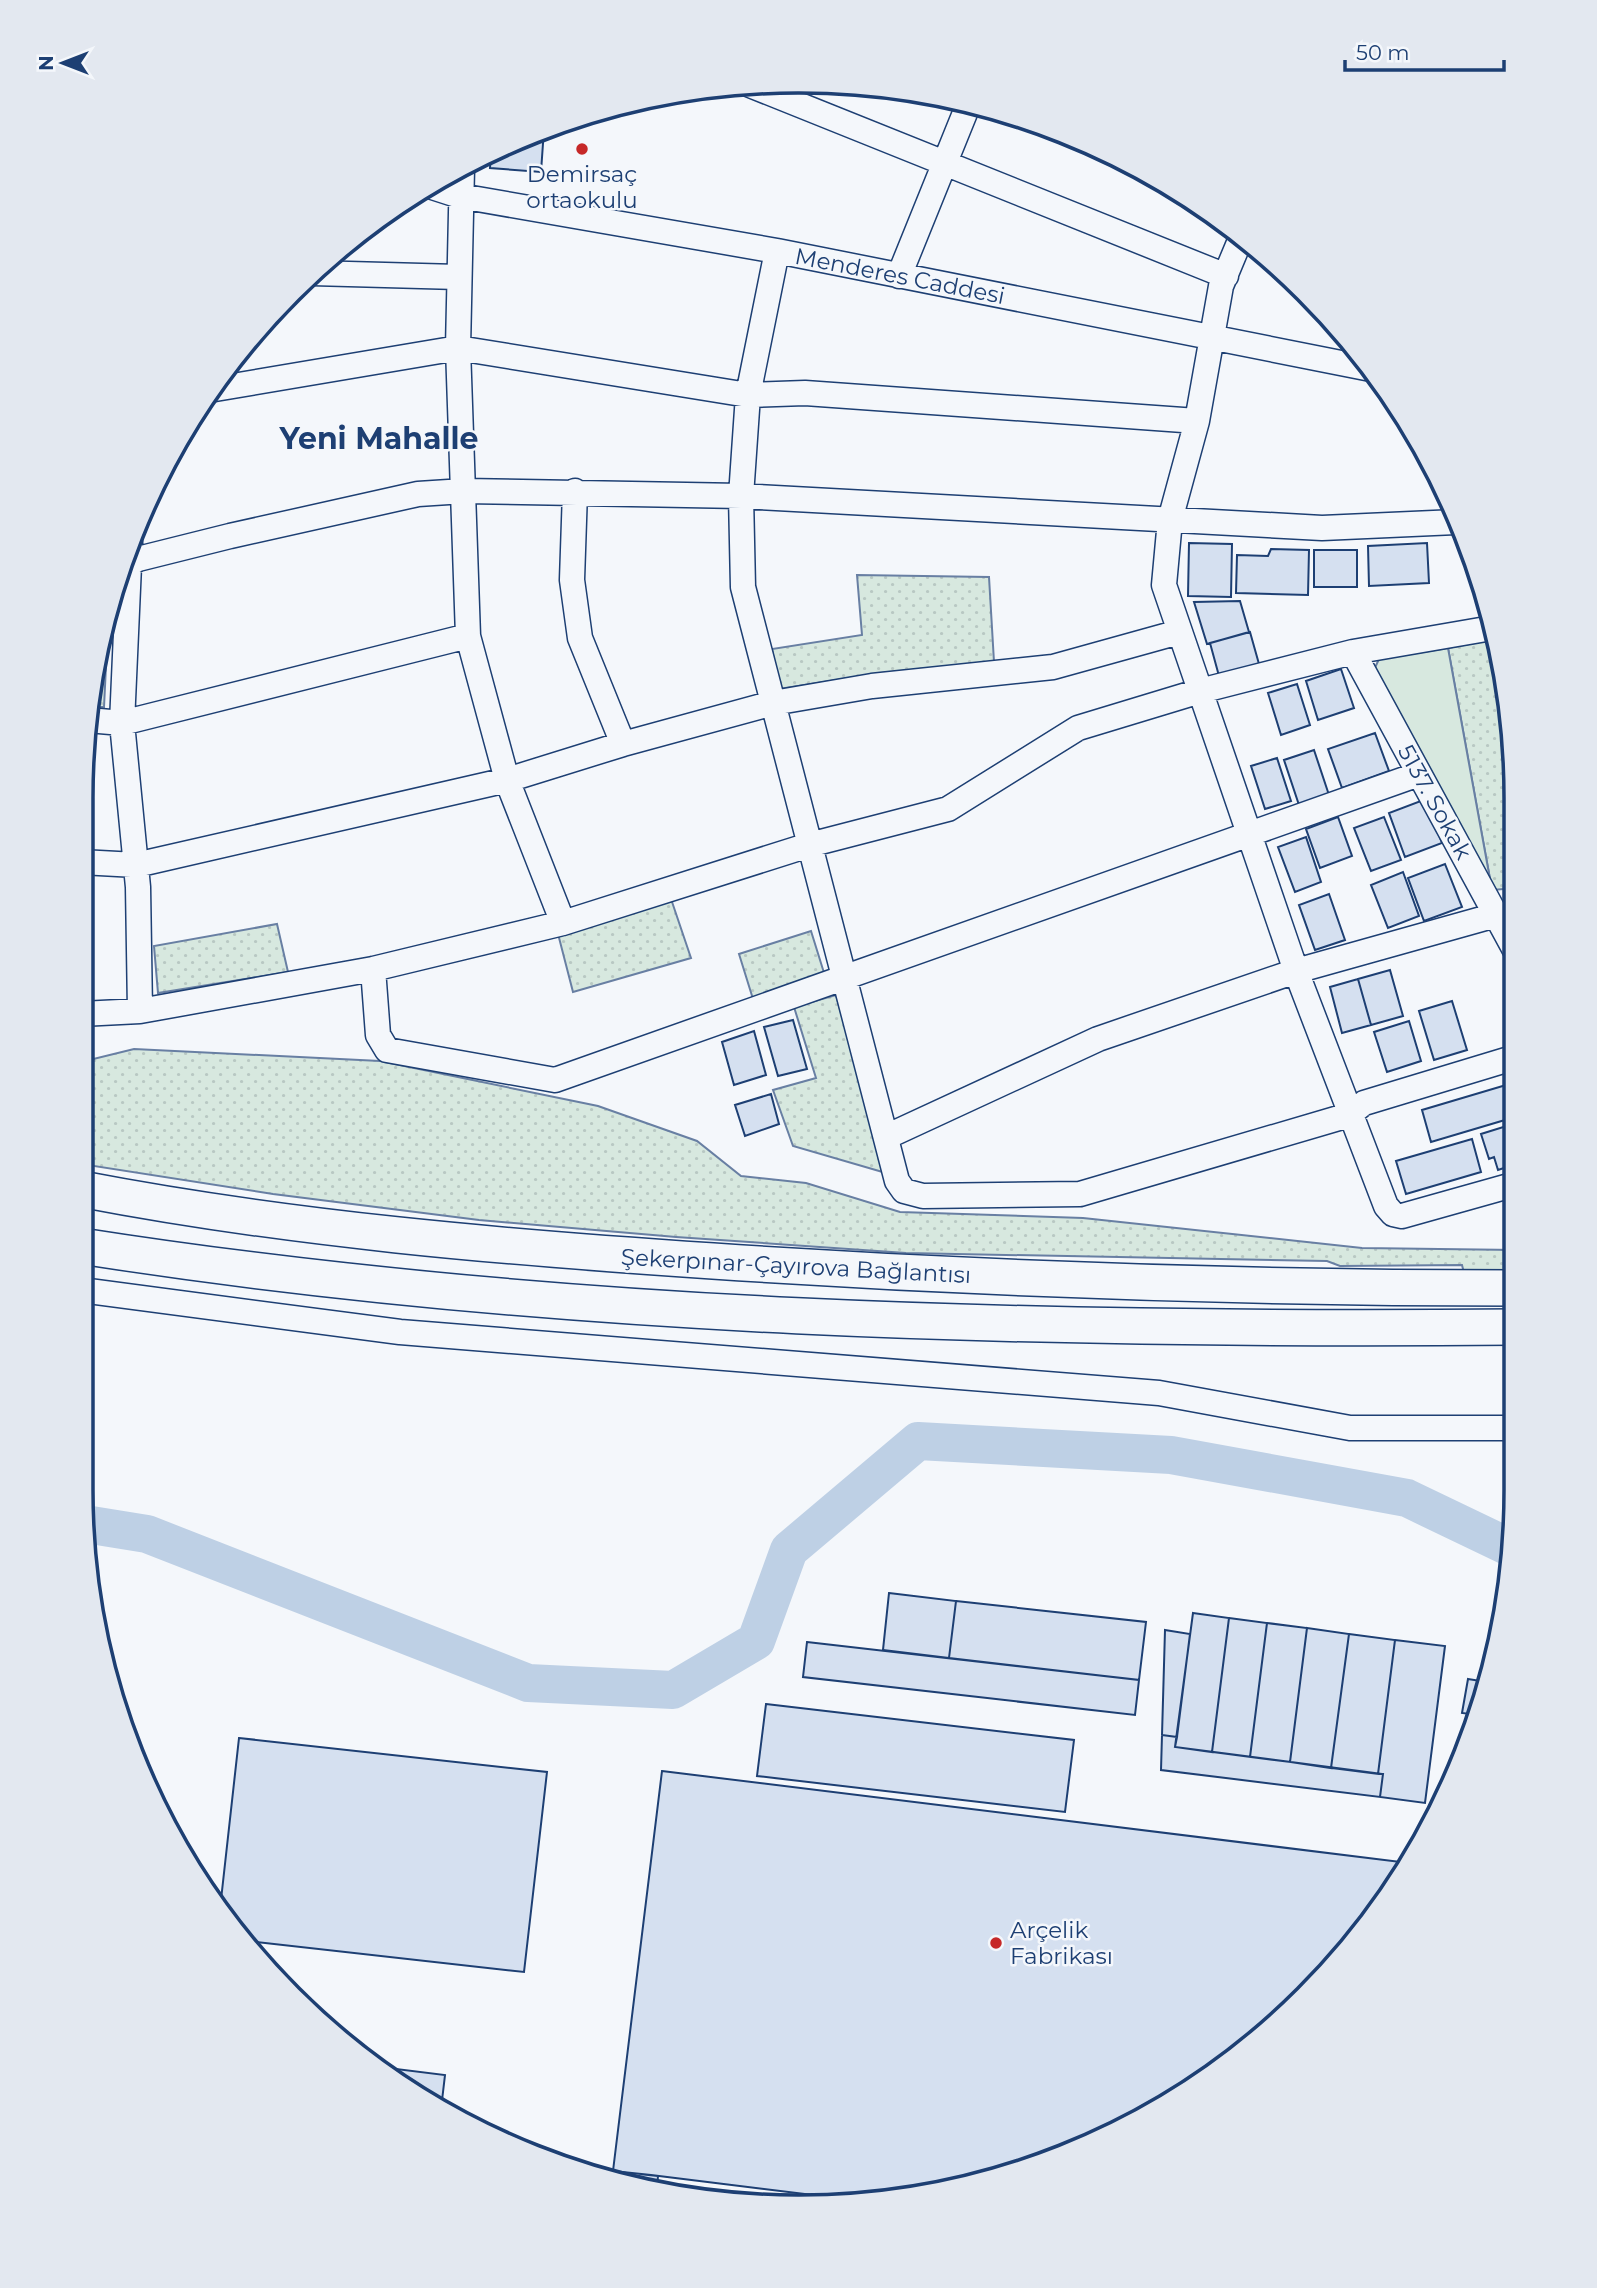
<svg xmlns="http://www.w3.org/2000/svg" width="1597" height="2288" font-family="Montserrat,sans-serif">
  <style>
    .grass { fill: url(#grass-dots); stroke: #687fa3; stroke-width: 2 }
    .park { fill: #d7e8df; stroke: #687fa3; stroke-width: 2 }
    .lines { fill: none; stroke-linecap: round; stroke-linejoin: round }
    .river { stroke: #bed0e5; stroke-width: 38 }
    .building { fill: #d5e0f0; stroke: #1d3f73; stroke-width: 2 }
    .minor-casing { stroke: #1d3f73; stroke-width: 27 }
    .highway-casing { stroke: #1d3f73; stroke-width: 38 }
    .minor { stroke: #f4f7fb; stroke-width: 24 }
    .highway { stroke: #f4f7fb; stroke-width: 35 }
    .poi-dot { fill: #c62828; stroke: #f4f7fb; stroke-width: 2.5 }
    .labels { text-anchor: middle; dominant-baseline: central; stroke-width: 5; stroke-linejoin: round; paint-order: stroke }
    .poi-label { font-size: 23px; fill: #1d3f73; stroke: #f4f7fb }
    .street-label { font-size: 23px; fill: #1d3f73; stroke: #f4f7fb }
    .district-label { font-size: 30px; font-weight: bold; fill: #1d3f73; stroke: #f4f7fb }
    .rim { fill: none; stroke: #1d3f73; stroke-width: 3.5 }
  </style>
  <defs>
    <pattern id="grass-dots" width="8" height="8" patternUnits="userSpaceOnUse" patternTransform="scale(1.75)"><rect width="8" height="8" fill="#d7e8df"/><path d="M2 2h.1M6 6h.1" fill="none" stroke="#b8c8c3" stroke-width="1.8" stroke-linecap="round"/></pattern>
  </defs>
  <rect width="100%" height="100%" fill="#f4f7fb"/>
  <path class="grass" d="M857 575 989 577 994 662 881 673 779 689 772 649 862 635Z
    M109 604 104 707H90L94 659Z
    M1496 639 1503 659 1516 798V888L1492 890 1448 648Z
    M669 893 691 958 573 992 557 930Z
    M277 924 288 972 158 993 154 946Z
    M811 931 825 976 753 999 739 954Z
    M836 995 886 1173 793 1146 773 1090 816 1078 794 1007Z
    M134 1049 380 1061 598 1106 697 1141 741 1176 806 1183 900 1212 1083 1218 1362 1248 1516 1250V1271L1464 1273 1462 1265 1340 1266 1327 1261 906 1253 676 1237 479 1220 273 1194 81 1164V1062Z"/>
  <path class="park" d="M1448 648 1492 890 1373 672 1379 659Z"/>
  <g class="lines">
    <path class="river" d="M85 1524 147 1534 528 1683 673 1690 756 1641 789 1550 918 1441 1171 1455 1407 1498 1511 1548"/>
  </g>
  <path class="building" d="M544 129 541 172 490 168 491 153 524 135Z
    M1189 543 1232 544 1231 597 1188 596Z
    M1427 543 1429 583 1369 586 1368 546Z
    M1271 549 1309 550 1308 595 1236 593 1237 555 1268 556Z
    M1314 550H1357V587H1314Z
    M1240 601 1249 632 1207 644 1194 602Z
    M1250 632 1259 664 1219 676 1210 643Z
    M1341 669 1354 708 1318 720 1306 681Z
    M1297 684 1310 725 1281 735 1268 693Z
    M1375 733 1389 771 1342 788 1328 749Z
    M1314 750 1329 795 1299 805 1284 760Z
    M1277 758 1291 801 1265 809 1251 766Z
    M1426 799 1442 843 1405 857 1389 813Z
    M1338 817 1352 856 1320 868 1306 829Z
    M1384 817 1401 860 1371 871 1354 828Z
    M1306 837 1321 882 1295 892 1278 847Z
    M1445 864 1462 907 1424 921 1408 878Z
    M1403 872 1419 916 1388 928 1371 885Z
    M1329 894 1345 940 1315 950 1299 905Z
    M1390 970 1403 1016 1371 1025 1358 979Z
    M1358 979 1371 1025 1342 1033 1330 987Z
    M1452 1001 1467 1050 1434 1060 1419 1011Z
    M793 1020 807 1069 778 1076 764 1027Z
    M1409 1021 1421 1061 1387 1072 1374 1032Z
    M754 1031 766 1075 734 1085 722 1042Z
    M1506 1085 1515 1117 1431 1142 1422 1110Z
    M771 1094 779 1124 745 1136 735 1105Z
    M1516 1123V1164L1498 1170 1494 1157 1489 1159 1481 1134Z
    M1472 1139 1481 1172 1406 1194 1396 1161Z
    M889 1593 956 1601 949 1658 883 1650Z
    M956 1601 1146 1622 1139 1680 949 1658Z
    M1193 1613 1229 1618 1212 1752 1175 1747Z
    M1229 1618 1267 1623 1250 1757 1212 1752Z
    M1267 1623 1307 1628 1290 1762 1250 1757Z
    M1307 1628 1349 1634 1331 1768 1290 1762Z
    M1165 1630 1190 1634 1177 1737 1162 1735Z
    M1349 1634 1395 1640 1378 1774 1331 1768Z
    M1395 1640 1445 1646 1425 1803 1380 1797 1383 1774H1378Z
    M807 1642 1139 1680 1135 1715 803 1677Z
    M1468 1679 1487 1682 1477 1715 1462 1713Z
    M114 1699 125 1701 122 1720Z
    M766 1704 1074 1740 1065 1812 757 1776Z
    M1162 1735 1177 1737 1175 1747 1383 1774 1380 1797 1161 1770Z
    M239 1738 547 1772 524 1972 247 1941 220 1909Z
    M662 1771 1409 1863 1395 1889 1306 1997 1235 2059 1116 2133 938 2194 862 2201 651 2175 613 2171Z
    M372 2066 445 2075 441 2109 400 2087Z
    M639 2174 658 2176 657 2188 636 2183Z"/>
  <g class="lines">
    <defs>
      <path id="minor" d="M750 85 1226 276
        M462 168 458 348 468 636 507 780 563 923
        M429 186 460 196 777 251 1371 369
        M1241 238 1221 286 1197 421 1170 520 1164 585 1296 971 1386 1206 1393 1214 1402 1216 1516 1184
        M777 251 748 395 741 496 743 587 897 1181 904 1191 923 1196 1080 1194 1349 1115 1364 1103 1516 1057
        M312 273 458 277
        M899 276 969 103
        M215 389 458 348 748 395 805 393 1197 421
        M575 491 572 580 580 638 623 744
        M130 543 122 723 138 887 140 1011
        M118 571 138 559 230 536 418 494 464 491 741 496 1322 528 1456 522
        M1353 652 1516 952
        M88 720 122 723 468 636
        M81 862 136 865 507 780 623 744 773 703 872 686 1053 667 1179 632
        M373 969 378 1035 387 1050 555 1080 1419 774
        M81 1014 140 1011 373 969 563 923 809 845 948 809 1078 728 1200 691 1353 652 1492 628
        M886 1137 1098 1039 1296 971 1496 915
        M81 1290 400 1332 1159 1393 1350 1428H1516"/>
      <path id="highway" d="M81 1189C289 1229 501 1247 713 1261 981 1279 1248 1288 1516 1288
        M81 1246C554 1320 1038 1331 1516 1327"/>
    </defs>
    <use href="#minor" class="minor-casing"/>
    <use href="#highway" class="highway-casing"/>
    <use href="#minor" class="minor"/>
    <use href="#highway" class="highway"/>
  </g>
  <g class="poi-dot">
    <circle cx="582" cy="149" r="7"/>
    <circle cx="996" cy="1943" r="7"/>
  </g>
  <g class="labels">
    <g class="poi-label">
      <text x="582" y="174">Demirsaç<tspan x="582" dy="26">ortaokulu</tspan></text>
      <text x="1010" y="1930" text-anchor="start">Arçelik<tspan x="1010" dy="26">Fabrikası</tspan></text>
    </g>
    <g class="street-label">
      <text transform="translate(900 276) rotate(11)">Menderes Caddesi</text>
      <text transform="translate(1435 802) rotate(61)">5137. Sokak</text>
      <text transform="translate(796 1266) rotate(3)">Şekerpınar-Çayırova Bağlantısı</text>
    </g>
    <g class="district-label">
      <text x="379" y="438">Yeni Mahalle</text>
    </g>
  </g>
  <path d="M0 0H1597V2288H0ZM798 93H799A705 705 0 0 1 1504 798V1490A705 705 0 0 1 799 2195H798A705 705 0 0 1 93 1490V798A705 705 0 0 1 798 93Z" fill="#e3e8f0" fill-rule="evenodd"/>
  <path class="rim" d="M798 93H799A705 705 0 0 1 1504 798V1490A705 705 0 0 1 799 2195H798A705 705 0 0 1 93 1490V798A705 705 0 0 1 798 93Z"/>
  <g transform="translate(63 63) rotate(270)" stroke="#f4f7fb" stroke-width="5" paint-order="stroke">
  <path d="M0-5L12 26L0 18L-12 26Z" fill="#1d3f73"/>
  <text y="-10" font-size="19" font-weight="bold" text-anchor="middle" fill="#1d3f73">N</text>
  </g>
  <path d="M1345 60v10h159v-10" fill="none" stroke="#1d3f73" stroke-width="3.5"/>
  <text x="1356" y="60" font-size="21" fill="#1d3f73" stroke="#f4f7fb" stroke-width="5" paint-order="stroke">50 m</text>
</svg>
